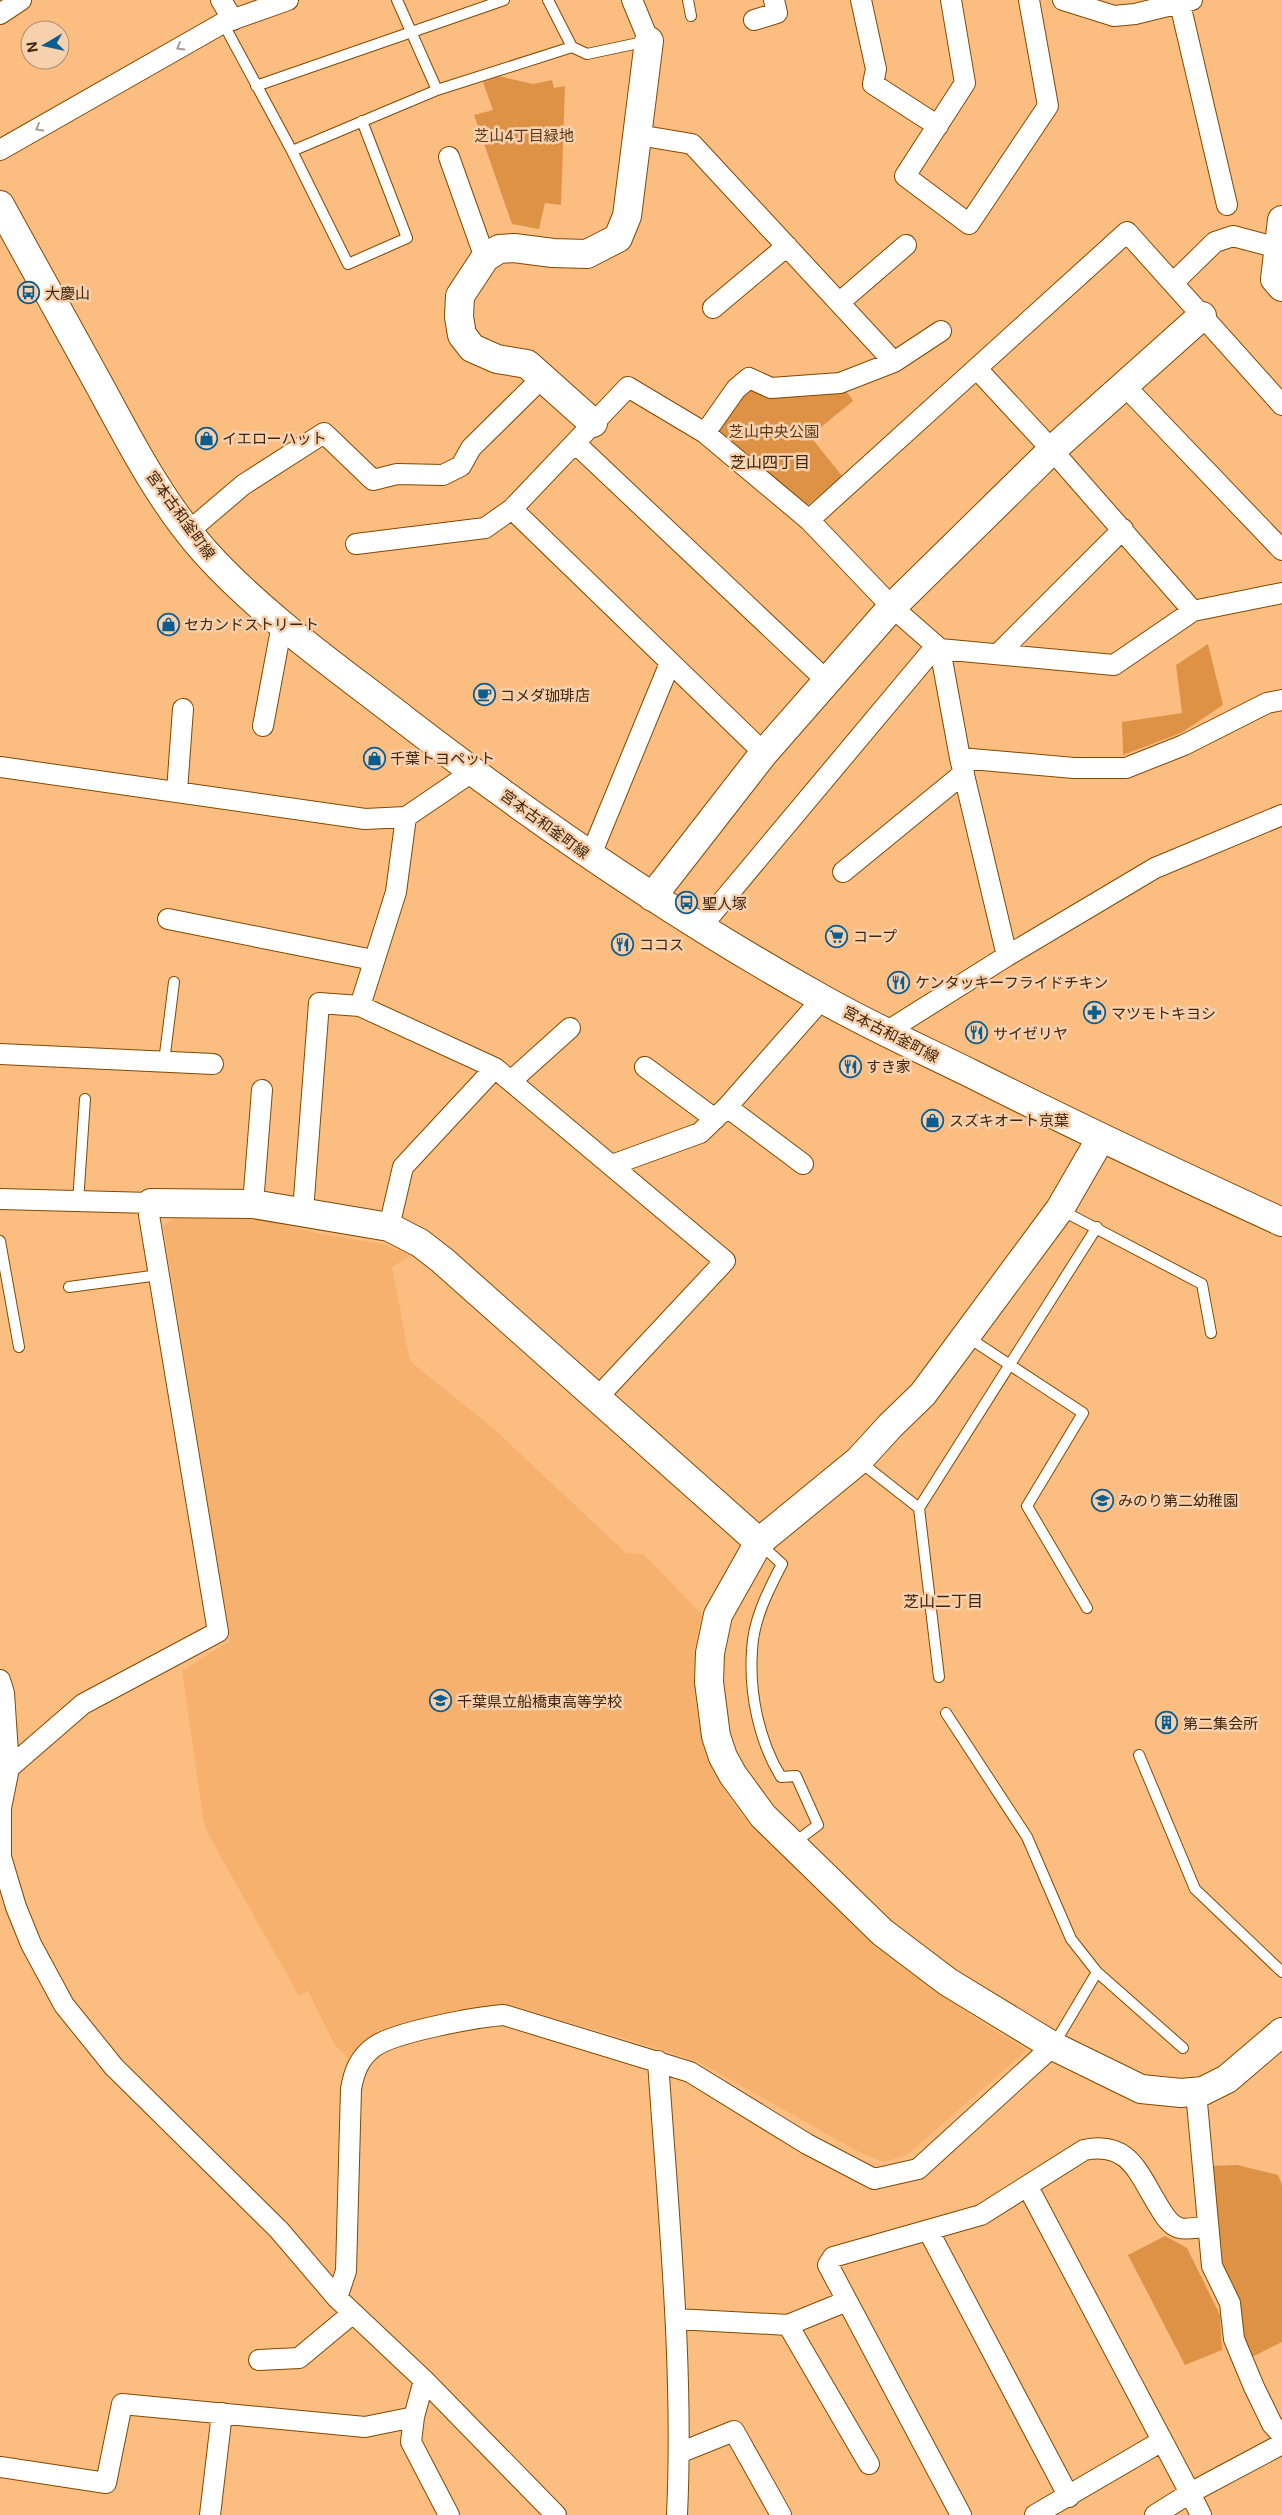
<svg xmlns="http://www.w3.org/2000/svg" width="1282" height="2515" font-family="Inter,'Noto Sans JP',sans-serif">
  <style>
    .built { fill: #f6b16f }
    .green { fill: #de9246 }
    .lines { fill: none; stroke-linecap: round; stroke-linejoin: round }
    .lane-casing { stroke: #804900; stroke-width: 12 }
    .street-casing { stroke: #804900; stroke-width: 22 }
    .secondary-casing { stroke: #804900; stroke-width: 30 }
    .lane { stroke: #fff; stroke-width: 10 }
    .street { stroke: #fff; stroke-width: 20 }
    .secondary { stroke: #fff; stroke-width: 28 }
    .oneway { stroke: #a89d92 }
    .labels { text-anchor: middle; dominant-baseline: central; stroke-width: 5; stroke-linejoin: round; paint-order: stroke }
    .park-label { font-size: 15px; fill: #583717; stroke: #f7d0ae }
    .poi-label { font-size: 15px; fill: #3e250c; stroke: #f7d0ae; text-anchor: start }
    .street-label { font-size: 15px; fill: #3e250c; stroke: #f7d0ae }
    .neighbourhood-label { font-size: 16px; fill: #3e250c; stroke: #f7d0ae }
  </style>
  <rect width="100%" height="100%" fill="#fcbd81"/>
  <path class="built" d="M238 1214 321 1234 383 1244 411 1255 392 1267 410 1361 494 1429 626 1553 643 1554 702 1614 695 1650 694 1684 698 1718 710 1762 730 1799 751 1825 897 1961 985 2025 1027 2050 906 2156 883 2162 855 2150 697 2061 603 2032 504 2005 383 2032 351 2060 335 2045 308 1991 299 1996 208 1834 203 1818 182 1671 230 1641 163 1225 178 1217Z"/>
  <path class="green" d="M498 76 533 84 552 80 554 88 565 86 561 205 545 203 539 229 512 224 474 115 493 110 483 82Z
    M750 388 845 389 853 401 810 436 843 477 808 505 718 432Z
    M1208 644 1223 705 1181 733 1123 755 1122 722 1182 713 1176 665Z
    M1237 2165 1278 2175 1282 2185V2342L1246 2360 1236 2303 1219 2270 1210 2166Z
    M1165 2236 1187 2248 1220 2315 1222 2350 1185 2365 1128 2255Z"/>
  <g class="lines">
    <defs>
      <path id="lane" d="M397 0 437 90
        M548 0 572 47 587 54 648 41
        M688 0 691 16
        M223 23 292 151 348 264 407 238 362 121
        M256 86 504 0
        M292 151 437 90 572 47
        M164 1062 174 982
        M78 1202 85 1099
        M1061 1210 1202 1284 1211 1333
        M0 1241 19 1347
        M69 1287 159 1275
        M966 1336 1083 1413 1027 1506 1087 1608
        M859 1461 919 1508
        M759 1543 782 1564C768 1591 753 1620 752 1651 749 1693 759 1741 781 1777L796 1776 818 1825 794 1843
        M939 1677 919 1508 1097 1227
        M946 1713 1027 1837 1071 1939 1097 1972 1183 2048
        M1139 1755 1195 1889 1282 1972
        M1053 2046 1097 1972"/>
      <path id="street" d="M221 0 233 20
        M632 0 649 41
        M861 0 876 69 873 84 938 126
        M951 0 965 83 905 176 969 224 1048 106 1029 0
        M1063 0 1114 16 1135 14 1192 0
        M1180 4 1227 205
        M0 14 21 0
        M754 20 777 13 774 0
        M638 135 692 144 894 362
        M0 150 223 23 288 0
        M449 157 485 258
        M1173 283 1215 242 1233 236 1278 248
        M840 302 906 245
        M713 308 787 246
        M978 370 1052 450 1193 611
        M1124 385 1282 550
        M705 433 736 389 749 378 771 388 840 383 894 362 941 331
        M575 443 828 682
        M512 509 764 753
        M809 520 1127 232 1282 405
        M189 531 243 485 324 433 373 480 397 474 443 475 461 466 471 448 542 378
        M356 544 485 528 512 509 628 387 705 433 809 520 892 607 940 649 1114 665 1193 611 1282 593
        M940 649 960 758 1007 956
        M999 653 1123 529
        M263 726 282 624
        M960 758 1074 768H1126L1184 745 1267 703 1282 700
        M0 767 365 819 406 817 472 772
        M177 791 183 709
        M590 857 670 663
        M843 872 964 773
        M168 919 373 960
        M700 928 936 646
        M360 1006 396 892 406 817
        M886 1032 1007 956 1155 868 1282 815
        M0 1054 213 1064
        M645 1067 715 1119
        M511 1081 570 1028
        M727 1107 803 1164
        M612 1165 700 1133 727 1107 822 999
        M0 1199 151 1203 149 1215 218 1632 83 1704 9 1768
        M253 1204 262 1090
        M303 1211 319 1003 360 1006 495 1068 725 1261 596 1399
        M389 1227 403 1167 495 1068
        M0 1680 4 1693 9 1768 1 1808V1857L16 1907 31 1944 64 2005 114 2067 279 2230 337 2298 424 2380 556 2515
        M658 2061C668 2212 684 2364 677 2515
        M1196 2092 1212 2266 1230 2303 1234 2339 1254 2387 1272 2424 1282 2435
        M1028 2187 1190 2493 1282 2444
        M928 2230 1069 2497
        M337 2298 346 2271 351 2089C354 2072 359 2058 374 2047 394 2032 477 2017 504 2015L690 2072 807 2144 874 2179 918 2169 1053 2046
        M676 2319 788 2325 847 2301
        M788 2325 869 2464
        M259 2360 299 2358 353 2313
        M424 2380 414 2417 411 2442 449 2515
        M679 2453 734 2431 781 2515
        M0 2467 106 2483 122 2404 365 2427 414 2417
        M210 2515 222 2413
        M961 2515 828 2265 833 2257 981 2215 1084 2150C1131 2140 1139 2176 1161 2210 1165 2217 1171 2226 1180 2228 1187 2230 1199 2227 1207 2227
        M1035 2515 1162 2441
        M1155 2515 1190 2493 1201 2515"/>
      <path id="secondary" d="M0 205C34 266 68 328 102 390 132 446 163 505 206 553 264 617 338 668 406 721 537 822 674 916 819 997 868 1025 919 1048 970 1073 1073 1125 1177 1174 1282 1222
        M1282 220 1275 279 1282 287
        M593 423 527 364 497 359 472 348 462 335 459 317 460 296 485 258 499 249 514 248 553 253 587 254 618 238 627 216 649 41
        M652 897 764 753 892 607 1052 450 1202 316
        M1101 1138 1060 1209 923 1394 890 1426 859 1460 759 1542 718 1615 710 1653 709 1682 716 1736 723 1757 733 1775 763 1816 882 1932 948 1982 1053 2046 1141 2089 1181 2093 1203 2091 1227 2079 1282 2032
        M151 1203 253 1204 389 1227 420 1243 442 1260 759 1542"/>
    </defs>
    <use href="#lane" class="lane-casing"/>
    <use href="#street" class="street-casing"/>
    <use href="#secondary" class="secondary-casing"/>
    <use href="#lane" class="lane"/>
    <use href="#street" class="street"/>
    <use href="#secondary" class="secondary"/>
  </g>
  <defs><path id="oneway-chevron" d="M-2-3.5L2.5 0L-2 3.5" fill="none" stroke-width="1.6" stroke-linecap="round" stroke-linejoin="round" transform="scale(1.25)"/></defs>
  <g class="oneway">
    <use href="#oneway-chevron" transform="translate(180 47) rotate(150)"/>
    <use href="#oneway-chevron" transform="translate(39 128) rotate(150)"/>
  </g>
  <defs>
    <symbol id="bus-ring" viewBox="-11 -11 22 22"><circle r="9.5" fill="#f7d0ae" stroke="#0b5d90" stroke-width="1.5"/><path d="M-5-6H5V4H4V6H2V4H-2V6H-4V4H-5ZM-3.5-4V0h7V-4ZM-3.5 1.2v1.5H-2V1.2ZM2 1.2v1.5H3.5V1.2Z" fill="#0b5d90"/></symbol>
    <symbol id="shop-ring" viewBox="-11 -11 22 22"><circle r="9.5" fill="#f7d0ae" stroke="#0b5d90" stroke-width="1.5"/><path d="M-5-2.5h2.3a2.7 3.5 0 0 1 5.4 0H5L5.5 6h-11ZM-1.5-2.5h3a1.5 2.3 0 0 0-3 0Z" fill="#0b5d90"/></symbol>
    <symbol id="cafe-ring" viewBox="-11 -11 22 22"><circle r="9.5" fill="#f7d0ae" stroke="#0b5d90" stroke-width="1.5"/><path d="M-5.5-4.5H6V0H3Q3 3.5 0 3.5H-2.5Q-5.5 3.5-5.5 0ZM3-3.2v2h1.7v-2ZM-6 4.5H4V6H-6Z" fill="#0b5d90"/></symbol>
    <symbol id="supermarket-ring" viewBox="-11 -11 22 22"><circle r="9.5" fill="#f7d0ae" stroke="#0b5d90" stroke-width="1.5"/><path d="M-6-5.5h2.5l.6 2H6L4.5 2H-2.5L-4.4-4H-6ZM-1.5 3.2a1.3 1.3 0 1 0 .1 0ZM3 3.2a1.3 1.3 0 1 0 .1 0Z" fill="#0b5d90"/></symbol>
    <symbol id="restaurant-ring" viewBox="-11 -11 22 22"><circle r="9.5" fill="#f7d0ae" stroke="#0b5d90" stroke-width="1.5"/><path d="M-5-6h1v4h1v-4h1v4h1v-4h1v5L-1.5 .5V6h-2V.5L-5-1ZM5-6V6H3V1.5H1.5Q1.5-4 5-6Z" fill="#0b5d90"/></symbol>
    <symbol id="pharmacy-ring" viewBox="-11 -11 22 22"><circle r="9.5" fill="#f7d0ae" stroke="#0b5d90" stroke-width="1.5"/><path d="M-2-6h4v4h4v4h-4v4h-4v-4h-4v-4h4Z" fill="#0b5d90"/></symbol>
    <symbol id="school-ring" viewBox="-11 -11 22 22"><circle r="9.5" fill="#f7d0ae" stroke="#0b5d90" stroke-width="1.5"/><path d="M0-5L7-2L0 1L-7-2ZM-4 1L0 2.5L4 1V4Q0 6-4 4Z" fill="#0b5d90"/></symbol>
    <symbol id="building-ring" viewBox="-11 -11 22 22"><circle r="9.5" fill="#f7d0ae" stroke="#0b5d90" stroke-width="1.5"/><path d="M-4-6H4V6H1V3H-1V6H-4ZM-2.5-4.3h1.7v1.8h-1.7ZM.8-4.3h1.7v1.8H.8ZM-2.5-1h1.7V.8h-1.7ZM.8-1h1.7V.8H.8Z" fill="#0b5d90"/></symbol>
  </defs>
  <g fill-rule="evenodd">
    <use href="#bus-ring" x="16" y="280" width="25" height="25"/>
    <use href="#shop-ring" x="194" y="426" width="25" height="25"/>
    <use href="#shop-ring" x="156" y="612" width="25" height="25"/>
    <use href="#cafe-ring" x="472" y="682" width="25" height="25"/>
    <use href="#shop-ring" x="362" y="746" width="25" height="25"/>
    <use href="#bus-ring" x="674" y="890" width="25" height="25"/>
    <use href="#supermarket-ring" x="824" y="924" width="25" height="25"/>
    <use href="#restaurant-ring" x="610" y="932" width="25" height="25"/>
    <use href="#restaurant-ring" x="886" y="970" width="25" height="25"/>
    <use href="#pharmacy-ring" x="1082" y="1000" width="25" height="25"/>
    <use href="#restaurant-ring" x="964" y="1020" width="25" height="25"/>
    <use href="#restaurant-ring" x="838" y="1054" width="25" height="25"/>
    <use href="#shop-ring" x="920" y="1108" width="25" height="25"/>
    <use href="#school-ring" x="1090" y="1488" width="25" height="25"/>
    <use href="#school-ring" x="428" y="1688" width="25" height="25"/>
    <use href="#building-ring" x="1154" y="1710" width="25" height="25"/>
  </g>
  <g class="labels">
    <g class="park-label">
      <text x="524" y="135">芝山4丁目緑地</text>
      <text x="774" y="431">芝山中央公園</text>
    </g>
    <g class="poi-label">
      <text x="45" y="293">大慶山</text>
      <text x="222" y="438">イエローハット</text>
      <text x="184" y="624">セカンドストリート</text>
      <text x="500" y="695">コメダ珈琲店</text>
      <text x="390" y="758">千葉トヨペット</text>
      <text x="702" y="903">聖人塚</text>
      <text x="853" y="936">コープ</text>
      <text x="639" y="944">ココス</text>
      <text x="915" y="982">ケンタッキーフライドチキン</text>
      <text x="1111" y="1013">マツモトキヨシ</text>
      <text x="993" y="1033">サイゼリヤ</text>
      <text x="866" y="1066">すき家</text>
      <text x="949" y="1120">スズキオート京葉</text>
      <text x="1118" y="1500">みのり第二幼稚園</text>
      <text x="457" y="1701">千葉県立船橋東高等学校</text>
      <text x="1183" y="1723">第二集会所</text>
    </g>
    <g class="street-label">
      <text transform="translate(181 515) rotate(54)">宮本古和釜町線</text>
      <text transform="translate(545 824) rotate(36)">宮本古和釜町線</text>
      <text transform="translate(891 1034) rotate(27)">宮本古和釜町線</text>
    </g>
    <g class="neighbourhood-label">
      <text x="770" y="462">芝山四丁目</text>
      <text x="943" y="1601">芝山二丁目</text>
    </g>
  </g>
  <g transform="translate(45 45) rotate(261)"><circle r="24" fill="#f7d0ae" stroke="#ad8c6d"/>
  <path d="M0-4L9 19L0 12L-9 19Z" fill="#0b5d90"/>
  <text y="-8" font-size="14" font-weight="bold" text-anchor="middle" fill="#3e250c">N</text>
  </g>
</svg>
